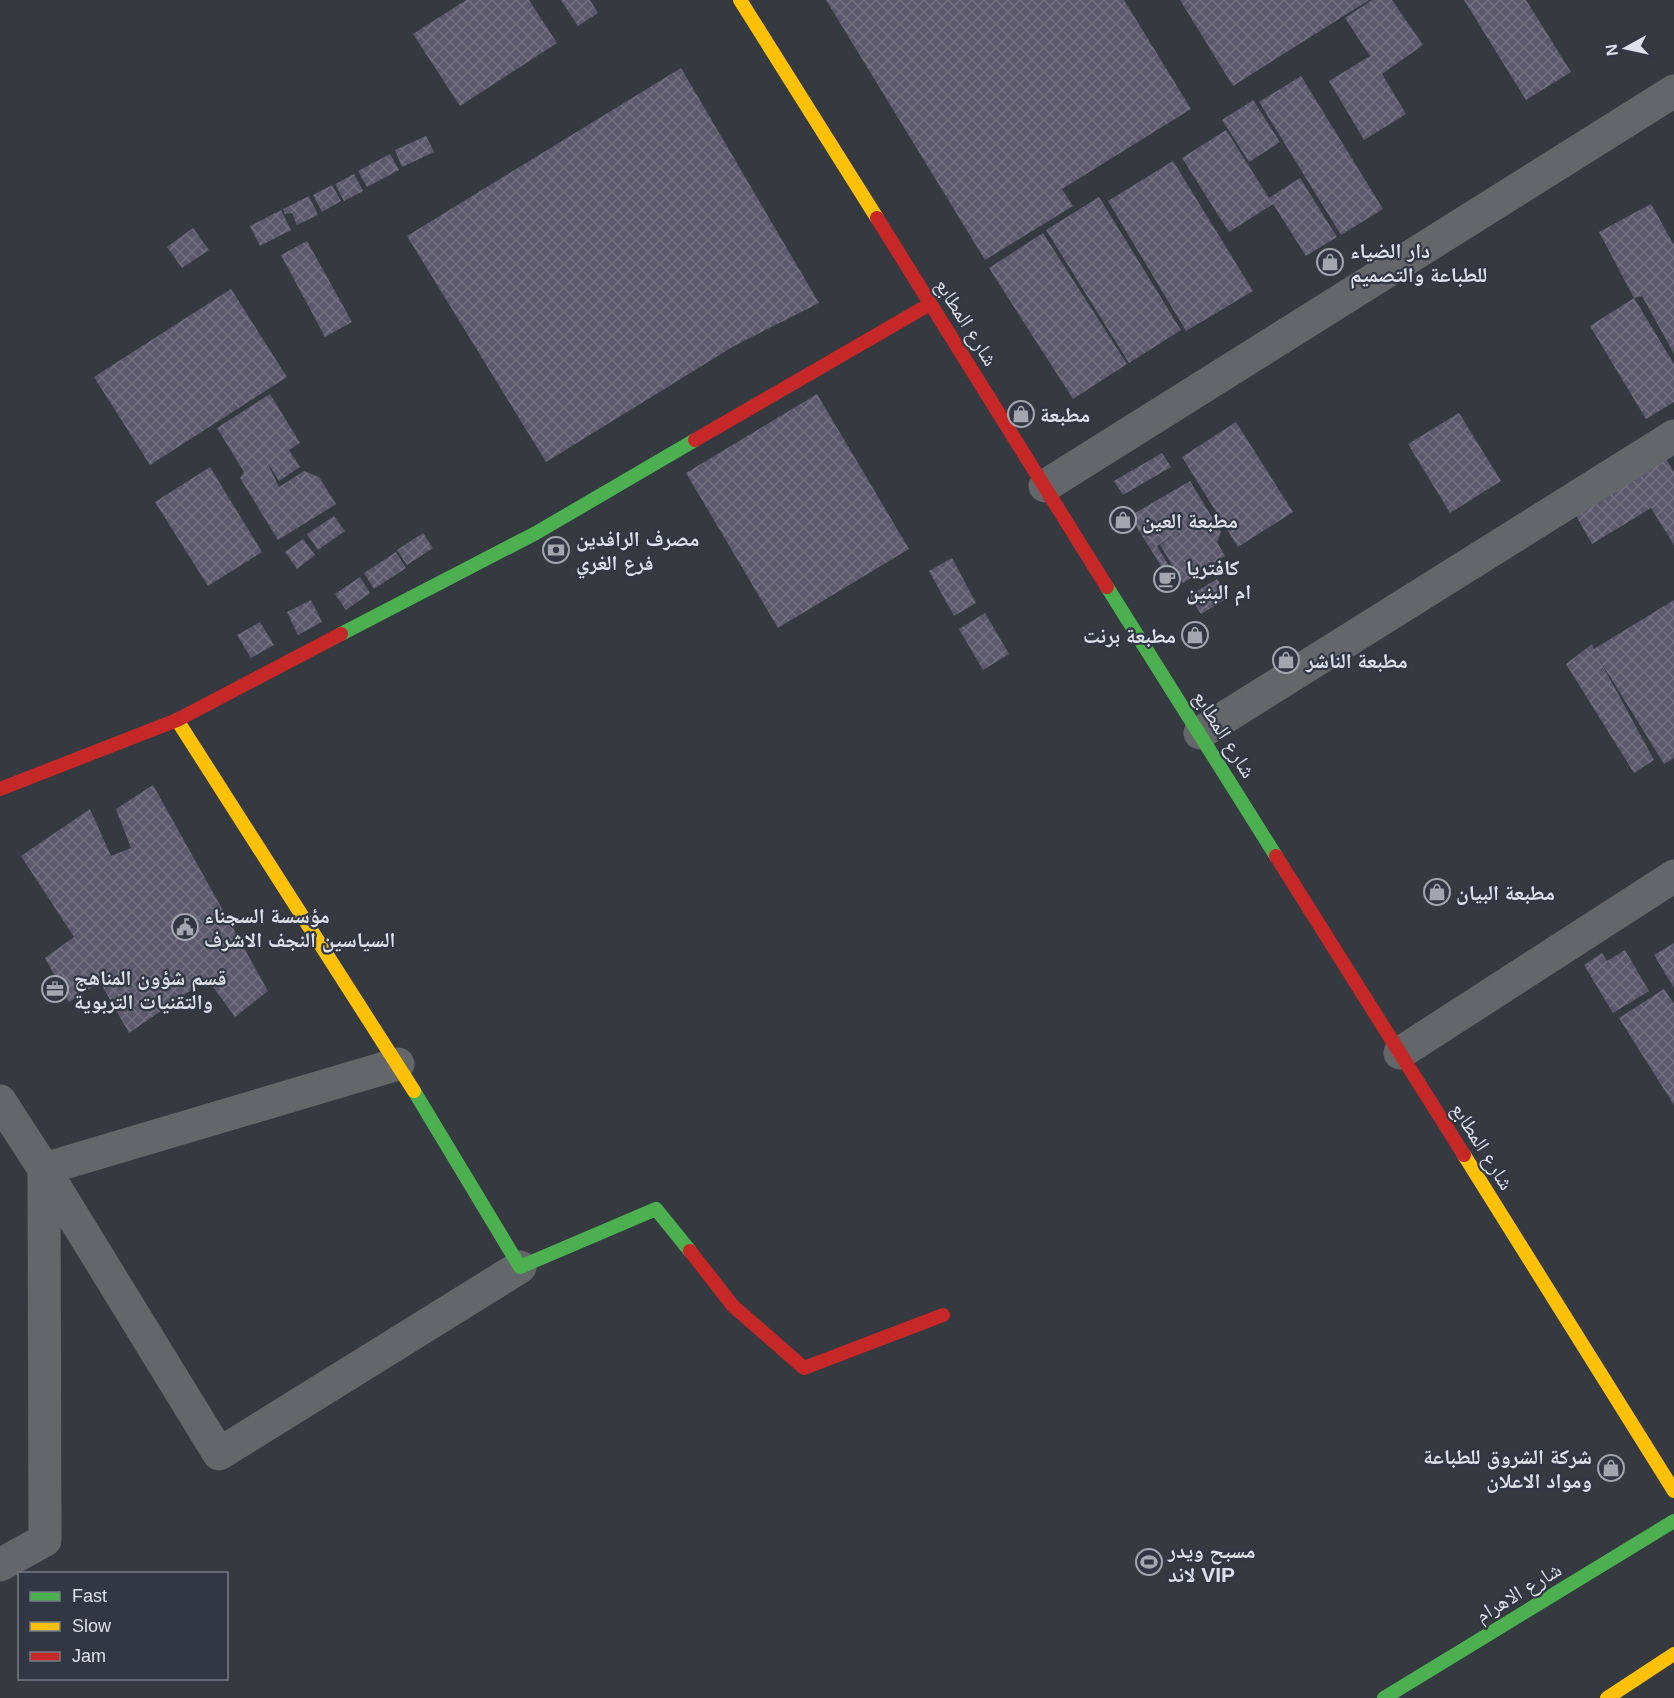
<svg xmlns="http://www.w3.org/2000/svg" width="1674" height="1698" font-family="Arial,'Noto Naskh Arabic',sans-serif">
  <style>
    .building { fill: url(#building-cross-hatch) }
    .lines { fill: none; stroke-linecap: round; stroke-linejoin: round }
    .street { stroke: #646769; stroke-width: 33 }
    .fast { stroke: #4caf50; stroke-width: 14 }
    .slow { stroke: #ffc107; stroke-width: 14 }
    .jam { stroke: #c62828; stroke-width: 14 }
    .labels { text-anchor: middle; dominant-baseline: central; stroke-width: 4.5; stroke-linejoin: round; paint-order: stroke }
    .poi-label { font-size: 21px; font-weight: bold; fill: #dde1e9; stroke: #313844; text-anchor: start }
    .street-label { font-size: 21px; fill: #dde1e9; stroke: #313844 }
  </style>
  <defs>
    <pattern id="building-cross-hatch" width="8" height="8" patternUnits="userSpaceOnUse" patternTransform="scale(1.5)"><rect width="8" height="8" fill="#5d596c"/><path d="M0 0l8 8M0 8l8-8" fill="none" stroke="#747181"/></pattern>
  </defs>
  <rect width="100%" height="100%" fill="#353940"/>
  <path class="building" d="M466 0H529L557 43 460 106 413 34Z
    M561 0H590L598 13 578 26Z
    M826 0H1124L1191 109 1062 189 1073 206 985 260Z
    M1180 0H1369L1233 86Z
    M1372 0H1392L1423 45 1382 74 1406 114 1364 140 1329 81 1370 56 1345 18Z
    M1464 0H1526L1571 72 1526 100Z
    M681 68 819 303 734 346 546 462 407 236Z
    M1301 76 1383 209 1341 235 1259 102Z
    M1253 100 1280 142 1249 162 1222 120Z
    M1226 130 1269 198 1300 178 1337 237 1306 256 1273 204 1229 232 1182 158Z
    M426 136 434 152 402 167 395 150Z
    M390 154 399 170 367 187 358 171Z
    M1173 161 1253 291 1186 331 1108 201Z
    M354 174 363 191 344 201 335 184Z
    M332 185 341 201 322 212 313 195Z
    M309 196 318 215 297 225 292 213 285 214 283 209Z
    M1099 197 1181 330 1129 363 1046 230Z
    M1651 204 1674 245V354L1642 296 1634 298 1674 364V402L1646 419 1590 326 1634 298 1599 232Z
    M281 210 291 230 260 246 250 226Z
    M193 228 209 250 182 268 167 247Z
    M1043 233 1127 364 1073 399 989 268Z
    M307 241 352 322 325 337 281 255Z
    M231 289 287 377 150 465 94 377Z
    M270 394 300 443 289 450 300 467 279 481 267 462 279 487 304 471 319 477 336 504 278 540 240 478 244 472 217 428Z
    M817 394 909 549 778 628 686 473Z
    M1459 413 1501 481 1450 513 1408 444Z
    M1236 422 1293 512 1238 547 1182 457Z
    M1162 453 1171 467 1123 495 1114 481Z
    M1664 456 1674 472V545L1651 508 1592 544 1574 512Z
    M210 467 262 552 208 586 155 502Z
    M1190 481 1221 532 1217 542 1225 556 1183 583 1160 545 1174 535 1157 546 1180 584 1174 587 1130 516Z
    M334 516 345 531 318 550 307 534Z
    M423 533 433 548 407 565 397 550Z
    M303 539 315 555 297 569 285 552Z
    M396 552 406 568 374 589 364 573Z
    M952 558 976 603 954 616 929 571Z
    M360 577 370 593 346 610 335 594Z
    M1217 579 1229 597 1201 614 1189 596Z
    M311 600 322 622 298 635 287 612Z
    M1674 600V758L1664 764 1599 659 1654 760 1634 773 1566 664 1592 644 1594 649Z
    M985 613 1009 654 983 670 959 629Z
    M260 622 274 645 251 658 237 635Z
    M153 785 268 991 235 1017 208 980 193 989 129 1033 100 982 69 1002 45 958 74 937 21 856 90 809 111 856 131 848 116 809Z
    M1674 943V988L1654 955Z
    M1625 950 1649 991 1613 1013 1584 965 1602 953 1607 961Z
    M1664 989 1674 1004V1105L1619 1018Z"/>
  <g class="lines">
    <path class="street" d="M1045 486 1674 91
      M1200 733 1674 436
      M1400 1053 1674 876
      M0 1101 44 1169 398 1064
      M44 1169 219 1454 520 1267
      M0 1565 45 1540 44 1169"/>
    <path class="fast" d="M1107 587 1276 856
      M341 634 536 533 695 440
      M414 1091 520 1267 656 1209 690 1251
      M1384 1698 1674 1521"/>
    <path class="slow" d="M740 0 877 218
      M177 720 414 1091
      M1464 1155 1674 1491
      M1607 1698 1674 1654"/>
    <path class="jam" d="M877 218 1107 587
      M695 440 930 304
      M0 789 177 720 341 634
      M1276 856 1464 1155
      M690 1251 733 1306 804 1368 943 1315"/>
  </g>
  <defs>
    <symbol id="shop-ring" viewBox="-11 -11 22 22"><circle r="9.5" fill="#313844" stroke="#a2a6ae" stroke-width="1.5"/><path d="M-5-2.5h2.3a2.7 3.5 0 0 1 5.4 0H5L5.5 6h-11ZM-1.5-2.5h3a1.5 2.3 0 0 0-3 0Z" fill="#a2a6ae"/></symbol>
    <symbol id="bank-ring" viewBox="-11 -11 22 22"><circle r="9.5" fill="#313844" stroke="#a2a6ae" stroke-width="1.5"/><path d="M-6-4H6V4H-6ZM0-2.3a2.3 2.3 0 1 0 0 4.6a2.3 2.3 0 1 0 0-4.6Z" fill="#a2a6ae"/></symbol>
    <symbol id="cafe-ring" viewBox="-11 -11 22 22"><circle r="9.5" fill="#313844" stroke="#a2a6ae" stroke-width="1.5"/><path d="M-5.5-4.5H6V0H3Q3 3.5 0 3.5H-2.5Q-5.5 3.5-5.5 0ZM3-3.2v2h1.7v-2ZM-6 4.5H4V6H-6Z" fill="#a2a6ae"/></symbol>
    <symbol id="civic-ring" viewBox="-11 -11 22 22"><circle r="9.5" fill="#313844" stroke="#a2a6ae" stroke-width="1.5"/><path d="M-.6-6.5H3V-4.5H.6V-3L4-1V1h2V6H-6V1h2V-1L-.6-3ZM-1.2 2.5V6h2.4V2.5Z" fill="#a2a6ae"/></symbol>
    <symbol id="office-ring" viewBox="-11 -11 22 22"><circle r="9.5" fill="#313844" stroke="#a2a6ae" stroke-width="1.5"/><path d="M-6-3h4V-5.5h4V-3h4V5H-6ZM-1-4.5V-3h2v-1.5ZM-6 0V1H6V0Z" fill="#a2a6ae"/></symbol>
    <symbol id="stadium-ring" viewBox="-11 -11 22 22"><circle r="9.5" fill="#313844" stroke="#a2a6ae" stroke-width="1.5"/><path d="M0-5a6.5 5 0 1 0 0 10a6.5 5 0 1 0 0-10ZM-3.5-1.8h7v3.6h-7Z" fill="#a2a6ae"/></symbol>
  </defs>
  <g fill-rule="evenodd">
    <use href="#shop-ring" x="1315" y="247" width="30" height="30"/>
    <use href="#shop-ring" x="1006" y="399" width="30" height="30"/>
    <use href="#shop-ring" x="1108" y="505" width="30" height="30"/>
    <use href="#bank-ring" x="541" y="535" width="30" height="30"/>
    <use href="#cafe-ring" x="1152" y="564" width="30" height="30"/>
    <use href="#shop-ring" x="1180" y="620" width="30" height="30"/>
    <use href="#shop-ring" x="1271" y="645" width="30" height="30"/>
    <use href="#shop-ring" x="1422" y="877" width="30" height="30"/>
    <use href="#civic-ring" x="170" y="912" width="30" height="30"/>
    <use href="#office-ring" x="40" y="974" width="30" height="30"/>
    <use href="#shop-ring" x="1596" y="1453" width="30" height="30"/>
    <use href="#stadium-ring" x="1134" y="1547" width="30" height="30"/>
  </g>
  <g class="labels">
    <g class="poi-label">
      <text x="1350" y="250">دار الضياء<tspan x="1350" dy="24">للطباعة والتصميم</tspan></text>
      <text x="1040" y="414">مطبعة</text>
      <text x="1142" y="520">مطبعة العين</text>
      <text x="576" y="538">مصرف الرافدين<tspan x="576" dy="24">فرع الغري</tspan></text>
      <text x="1186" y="567">كافتريا<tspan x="1186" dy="24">ام البنين</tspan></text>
      <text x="1176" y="635" text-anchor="end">مطبعة برنت</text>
      <text x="1306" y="660">مطبعة الناشر</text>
      <text x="1456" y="892">مطبعة البيان</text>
      <text x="204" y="915">مؤسسة السجناء<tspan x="204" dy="24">السياسين النجف الاشرف</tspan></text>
      <text x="74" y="977">قسم شؤون المناهج<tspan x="74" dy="24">والتقنيات التربوية</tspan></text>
      <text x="1592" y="1456" text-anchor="end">شركة الشروق للطباعة<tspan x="1592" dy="24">ومواد الاعلان</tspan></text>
      <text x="1168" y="1550">مسبح ويدر<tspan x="1168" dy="24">لاند VIP</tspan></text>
    </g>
    <g class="street-label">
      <text transform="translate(967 322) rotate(58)">شارع المطابع</text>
      <text transform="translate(1225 734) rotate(58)">شارع المطابع</text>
      <text transform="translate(1483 1146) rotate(58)">شارع المطابع</text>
      <text transform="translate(1518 1592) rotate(-31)">شارع الاهرام</text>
    </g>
  </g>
  <rect x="18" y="1572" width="210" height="108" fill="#313844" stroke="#767c86" stroke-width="1.5"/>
  <rect x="30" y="1592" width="30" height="9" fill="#4caf50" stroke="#767c86" stroke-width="1.5"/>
  <text x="72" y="1602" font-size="18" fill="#dde1e9">Fast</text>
  <rect x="30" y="1622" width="30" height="9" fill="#ffc107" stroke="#767c86" stroke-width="1.5"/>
  <text x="72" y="1632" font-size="18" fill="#dde1e9">Slow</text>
  <rect x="30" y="1652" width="30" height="9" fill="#c62828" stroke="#767c86" stroke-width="1.5"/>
  <text x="72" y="1662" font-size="18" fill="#dde1e9">Jam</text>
  <g transform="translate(1626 48) rotate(262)" stroke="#313844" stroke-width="4.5" paint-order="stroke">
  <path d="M0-4.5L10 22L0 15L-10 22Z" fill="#dde1e9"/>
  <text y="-9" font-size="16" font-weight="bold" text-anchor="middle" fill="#dde1e9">N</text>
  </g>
</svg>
